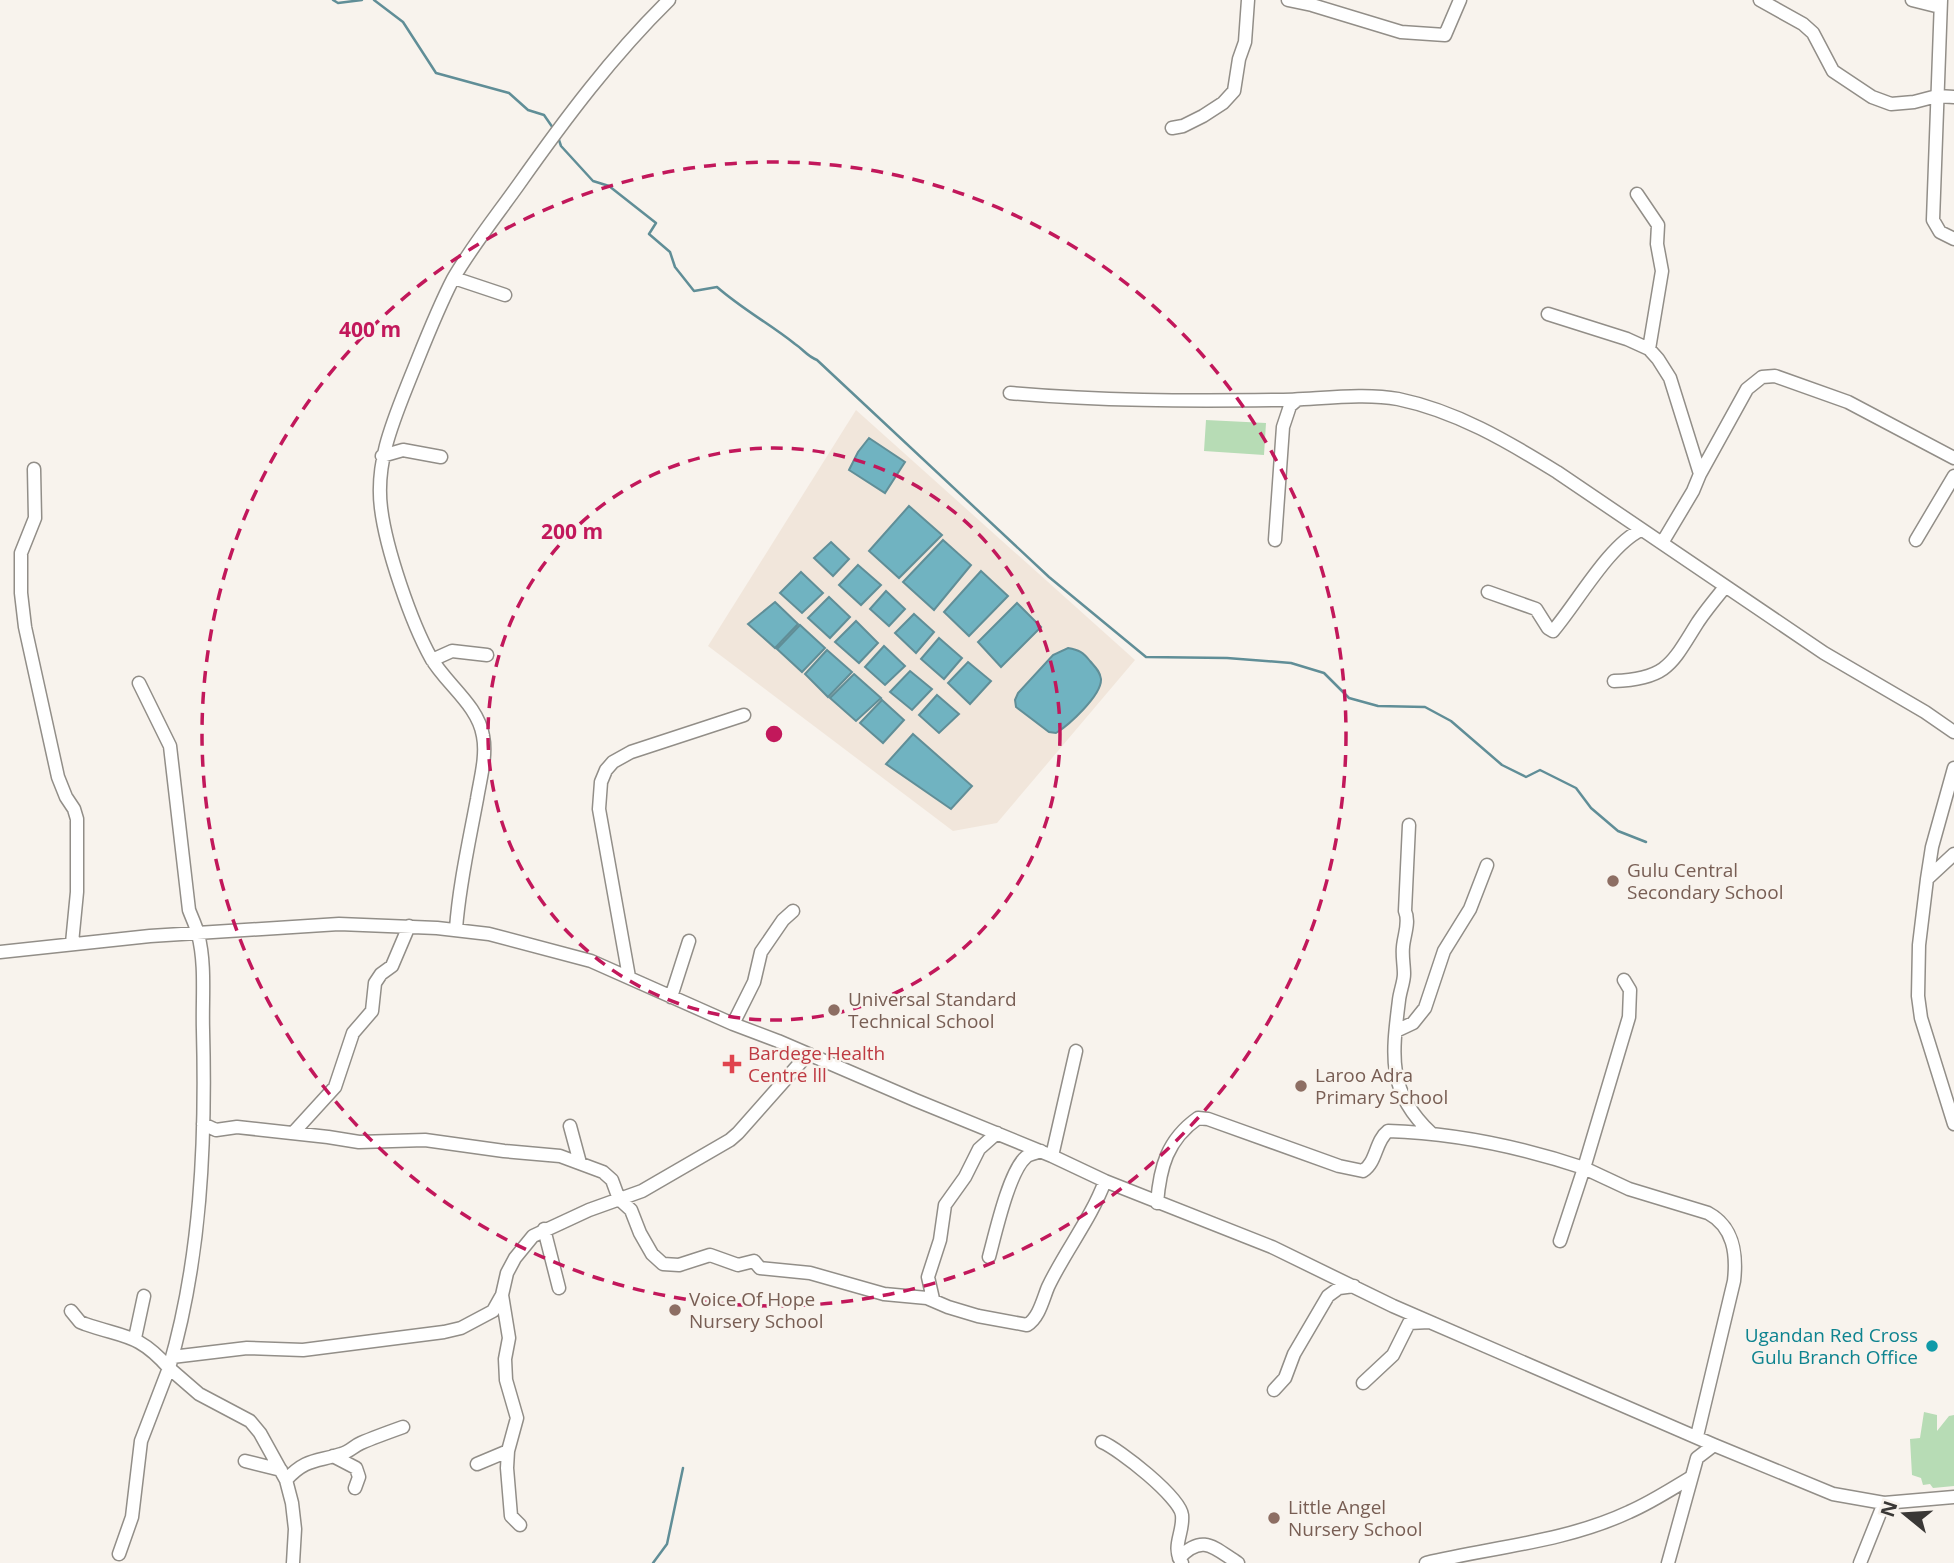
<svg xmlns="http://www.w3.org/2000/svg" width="1954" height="1563" font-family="'Open Sans',sans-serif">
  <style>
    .built { fill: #f1e6db }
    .green { fill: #b7dcb5 }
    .water { fill: #70b3c1; stroke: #608e97; stroke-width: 2 }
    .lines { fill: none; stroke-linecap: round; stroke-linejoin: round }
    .stream { stroke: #608e97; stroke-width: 2.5 }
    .minor-casing { stroke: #928e88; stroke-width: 15 }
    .minor { stroke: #fff; stroke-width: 12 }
    .ring { fill: none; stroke: #c2185b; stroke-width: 3.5; stroke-dasharray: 12 9 }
    .education-dot { fill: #8d6e63; stroke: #f8f3ed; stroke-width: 2.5 }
    .health-dot { fill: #e0444e; stroke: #f8f3ed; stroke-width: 2.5 }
    .culture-dot { fill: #0f9aa8; stroke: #f8f3ed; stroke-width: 2.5 }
    .labels { text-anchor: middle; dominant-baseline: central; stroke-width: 5; stroke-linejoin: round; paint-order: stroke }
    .education-label { font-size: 19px; fill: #785e54; stroke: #f8f3ed; text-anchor: start }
    .health-label { font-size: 19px; fill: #be3a42; stroke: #f8f3ed; text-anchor: start }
    .culture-label { font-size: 19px; fill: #0d838f; stroke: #f8f3ed; text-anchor: end }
    .centre { fill: #c2185b; stroke: #f8f3ed; stroke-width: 3.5 }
    .ring-label { font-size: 21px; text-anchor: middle; font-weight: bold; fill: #c2185b; stroke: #f8f3ed; stroke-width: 5; stroke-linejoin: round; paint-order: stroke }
  </style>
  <rect width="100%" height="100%" fill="#f8f3ed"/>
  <path class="built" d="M856 410 1135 660 997 823 953 831 708 646Z"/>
  <path class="green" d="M1206 420 1266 423 1264 455 1204 451Z
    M1924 1412 1937 1415V1431L1949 1416 1954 1415V1486L1933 1488 1930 1484 1923 1485 1921 1478 1912 1475 1910 1439 1920 1438Z"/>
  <path class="water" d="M869 438 905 462 885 493 849 470 858 452Z
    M909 506 942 535 899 578 869 551Z
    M943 540 971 565 934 610 903 582Z
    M831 542 849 559 833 576 814 558Z
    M858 565 881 585 861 605 839 585Z
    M981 571 1008 596 969 636 944 612Z
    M801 572 823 593 802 613 780 593Z
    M886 591 905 609 889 626 870 609Z
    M829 597 850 617 830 638 808 618Z
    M775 602 798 624 775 648 748 624Z
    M1017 603 1041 627 1001 667 978 642Z
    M914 614 934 632 916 653 895 633Z
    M856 621 878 643 859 663 835 642Z
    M800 625 825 648 802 672 777 649Z
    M939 638 962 658 944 679 921 659Z
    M884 646 905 666 885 685 865 667Z
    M1068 648C1079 650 1083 652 1090 661 1095 667 1100 671 1101 679 1102 695 1069 725 1056 733L1049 732 1016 707 1015 700 1018 693 1053 655Z
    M827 650 852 672 828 697 805 674Z
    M968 662 991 681 970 704 948 683Z
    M910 671 932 689 912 710 890 692Z
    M854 674 881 698 856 721 830 698Z
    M937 695 959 714 939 733 919 715Z
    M882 700 904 720 883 743 860 723Z
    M913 734 972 786 951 809 886 764Z"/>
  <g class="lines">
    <path class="stream" d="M333 0 338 3 362 0
      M374 0 403 22 436 73 509 93 528 110 544 115 553 128
      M558 137 561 146 593 181 609 186 656 223 649 234 670 252 675 267 694 291 717 287C742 309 770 324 795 344 804 350 807 356 817 360L1049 577 1146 657 1227 658 1291 663 1324 673 1349 698 1378 706 1425 707 1451 721 1502 765 1526 777 1540 770 1576 788 1591 808 1618 831 1646 842
      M653 1563 667 1544 683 1468"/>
    <defs>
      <path id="minor" d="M1288 0 1312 5 1401 32 1445 35 1460 0
        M1760 0 1803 24 1813 33 1833 71 1872 97 1891 104 1914 102 1937 96 1954 97
        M1912 0 1940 7
        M1941 0 1933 220 1940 232 1954 239
        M1172 128 1183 126 1203 116 1223 103 1234 91 1239 59 1245 42 1248 0
        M1637 194 1658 225 1657 244 1662 271 1649 349
        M454 278 505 295
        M1548 314 1627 339 1649 349 1658 359 1670 378 1700 474 1693 491 1662 543
        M1010 393C1099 401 1187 401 1276 400 1313 400 1362 392 1398 399 1456 411 1507 441 1557 472L1824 653 1925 712 1954 732
        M382 456 403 450 441 457
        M34 469 35 518 21 553V593L25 627 58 777 66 797 74 809 77 819V892L72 943
        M1700 474 1747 389 1762 377 1775 376 1848 402 1954 458
        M1275 540 1283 427 1290 406 1297 400
        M1916 540 1954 476
        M1488 592 1536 609 1548 628 1553 631C1577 603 1609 545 1641 530
        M432 660 452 651 487 655
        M1614 681C1668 679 1672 663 1698 622 1706 610 1716 598 1725 587
        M139 683 170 746 189 910C192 918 196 926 198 934 206 965 202 998 203 1030 206 1142 201 1259 169 1368L199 1394 250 1421 260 1433 286 1480 292 1503 295 1529 293 1563
        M1409 825 1405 911C1410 922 1404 935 1403 947 1402 956 1404 965 1404 974 1404 982 1400 991 1399 1000 1392 1056 1387 1092 1431 1133
        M1954 854 1927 879 1919 945 1918 996 1921 1018 1954 1124
        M1927 879 1932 847 1954 768
        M456 929C459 886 469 842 477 799 480 780 487 756 483 736 478 705 446 684 431 658 411 622 386 549 381 508 375 461 394 419 411 376 424 344 437 310 453 279 472 246 497 215 519 184 565 119 612 56 669 0
        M0 952 150 936 339 924 437 928 489 934 591 961 733 1024 778 1041 915 1100 1052 1156 1105 1181 1272 1247 1393 1306 1714 1445 1833 1494 1884 1503 1954 1497
        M629 977 599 809 601 782 606 770 613 762 631 752 744 715
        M1624 980 1630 990 1629 1017 1584 1168 1629 1189 1708 1213C1734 1227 1737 1254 1734 1281L1697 1436
        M671 997 689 941
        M733 1024 754 982 761 952 783 920 793 911
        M1396 1031 1413 1023 1425 1008 1444 951 1470 909 1487 865
        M203 1124 216 1130 237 1127 328 1137 359 1142 425 1140 504 1151 560 1156 603 1172 612 1180 619 1199 631 1210 640 1233 652 1254 663 1264 679 1265 710 1255 738 1265 754 1261 760 1268 810 1273 884 1294 927 1298 948 1307 978 1316 1027 1325C1039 1318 1043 1299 1048 1287 1065 1251 1091 1219 1105 1181
        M570 1126 580 1163
        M293 1133 335 1087 353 1033 372 1011 375 983 381 974 392 966 409 926
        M1052 1156 1076 1051
        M1157 1203C1160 1167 1167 1140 1198 1118L1208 1119 1339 1166 1363 1171C1377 1162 1375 1141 1388 1131 1454 1133 1521 1147 1584 1168L1560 1241
        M544 1229 559 1288
        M989 1257C995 1235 1009 1171 1026 1157 1029 1154 1037 1153 1041 1151
        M502 1295 509 1338 505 1359 506 1380 517 1418 508 1451 507 1468 511 1516 520 1525
        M933 1299 928 1277 940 1240 945 1205 965 1177 979 1149 997 1133
        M71 1311 80 1322 85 1324C125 1338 138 1333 169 1368L141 1441 132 1517 119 1554
        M135 1338 144 1296
        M172 1357 247 1348 303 1350 444 1332 461 1328 493 1311 502 1295 507 1273 515 1258 533 1236 589 1210 642 1191 730 1140 738 1133 808 1054
        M1363 1383 1393 1355 1409 1323 1429 1322
        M1274 1390 1285 1378 1294 1354 1328 1296 1339 1288 1354 1286
        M1102 1442C1119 1449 1180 1497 1182 1515 1184 1533 1171 1546 1182 1563
        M333 1456 356 1468 359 1477 355 1488
        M245 1461 281 1470
        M477 1464 508 1451
        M286 1480C306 1458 317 1462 341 1454 349 1452 354 1446 361 1443 375 1437 389 1432 403 1427
        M1179 1558C1203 1533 1214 1548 1238 1563
        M1426 1563C1493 1547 1565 1542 1629 1512 1650 1503 1670 1490 1690 1478
        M1668 1563 1697 1458 1714 1445
        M1860 1563 1884 1503"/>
    </defs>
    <use href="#minor" class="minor-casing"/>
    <use href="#minor" class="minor"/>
  </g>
  <g class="ring">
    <circle cx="774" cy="734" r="286"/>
    <circle cx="774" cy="734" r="572"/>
  </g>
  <g class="education-dot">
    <circle cx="1613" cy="881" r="7"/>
    <circle cx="834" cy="1010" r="7"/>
    <circle cx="1301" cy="1086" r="7"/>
    <circle cx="675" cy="1310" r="7"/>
    <circle cx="1274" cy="1518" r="7"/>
  </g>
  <path class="health-dot" d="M728.5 1053.5h7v7h7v7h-7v7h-7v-7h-7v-7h7z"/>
  <circle class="culture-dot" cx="1932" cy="1346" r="7"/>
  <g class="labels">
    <g class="education-label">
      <text x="1627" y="870">Gulu Central<tspan x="1627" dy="22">Secondary School</tspan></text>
      <text x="848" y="999">Universal Standard<tspan x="848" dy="22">Technical School</tspan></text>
      <text x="1315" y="1075">Laroo Adra<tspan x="1315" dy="22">Primary School</tspan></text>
      <text x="689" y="1299">Voice Of Hope<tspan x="689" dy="22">Nursery School</tspan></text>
      <text x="1288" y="1507">Little Angel<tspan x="1288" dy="22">Nursery School</tspan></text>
    </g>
    <g class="health-label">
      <text x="748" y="1053">Bardege Health<tspan x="748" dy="22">Centre lll</tspan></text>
    </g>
    <g class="culture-label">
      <text x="1918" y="1335">Ugandan Red Cross<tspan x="1918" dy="22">Gulu Branch Office</tspan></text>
    </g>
  </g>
  <circle cx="774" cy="734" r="10" class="centre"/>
  <g class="ring-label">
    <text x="370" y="337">400 m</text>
    <text x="572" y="539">200 m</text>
  </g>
  <g transform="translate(1905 1514) rotate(288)" stroke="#f8f3ed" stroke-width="5" paint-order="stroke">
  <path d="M0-5L12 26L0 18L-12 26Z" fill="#3a3836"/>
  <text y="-10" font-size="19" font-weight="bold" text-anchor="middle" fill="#3a3836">N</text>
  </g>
</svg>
